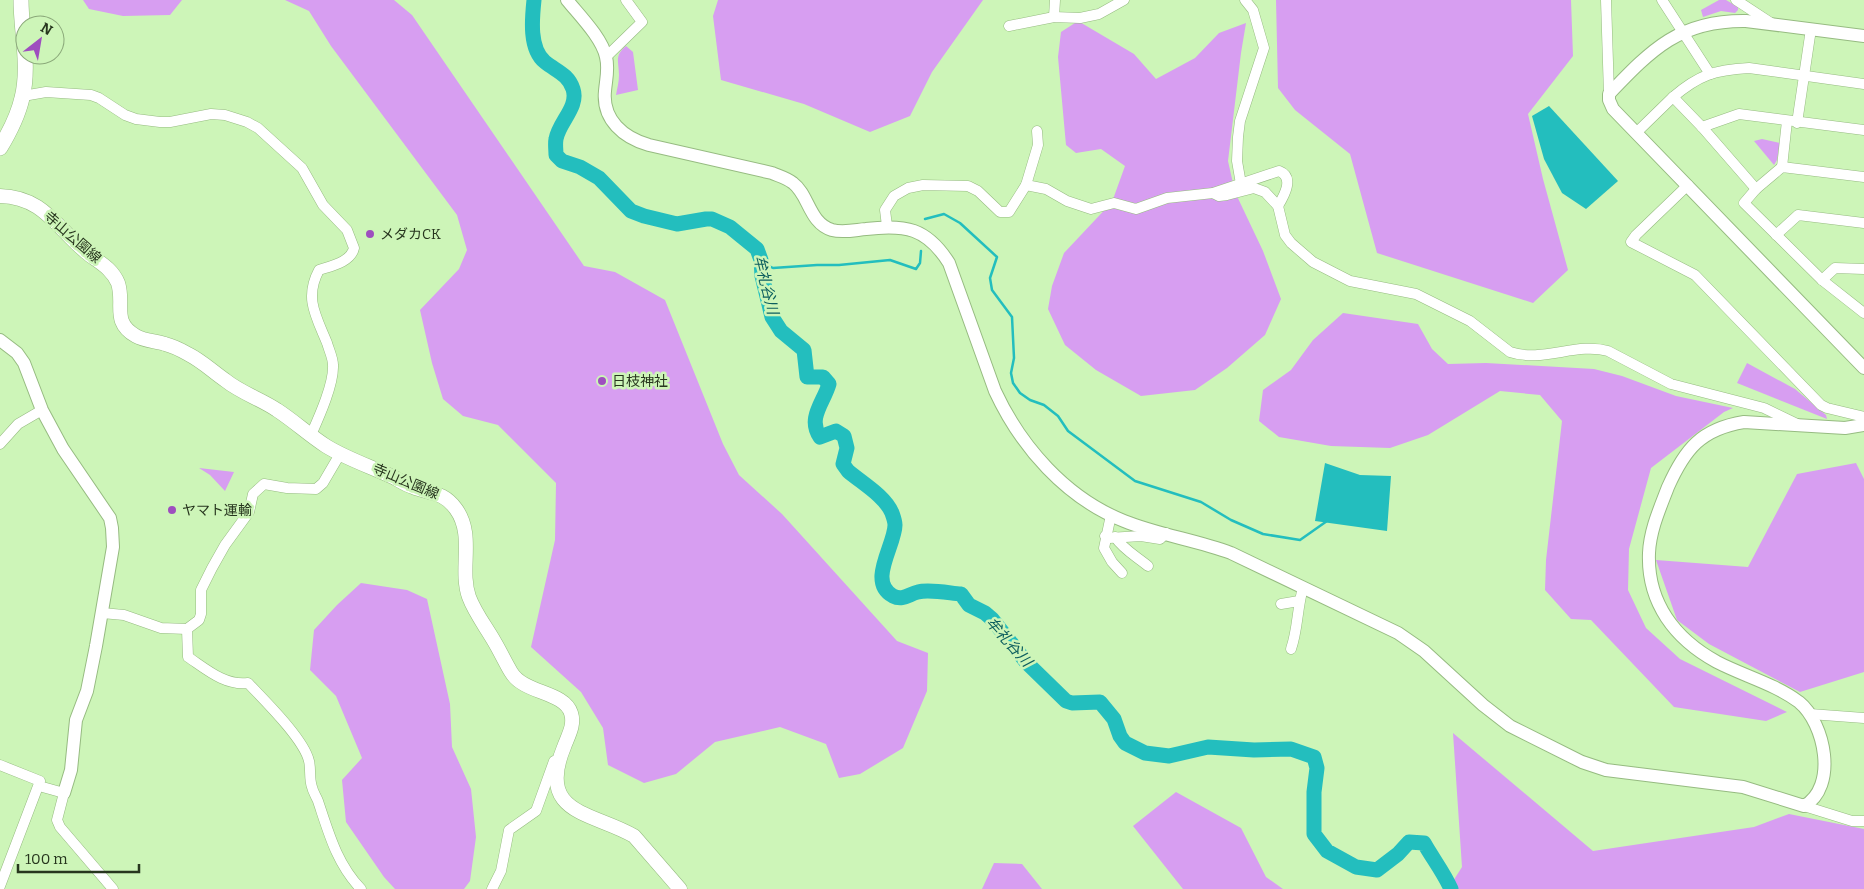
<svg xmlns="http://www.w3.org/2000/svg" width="1864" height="889" font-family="Bitter,'Noto Sans JP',serif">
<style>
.green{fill:#d79ef1}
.water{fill:#23bebe}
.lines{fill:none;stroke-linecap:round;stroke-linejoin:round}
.stream{stroke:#23bebe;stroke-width:2.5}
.river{stroke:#23bebe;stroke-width:15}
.minor-casing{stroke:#96bb81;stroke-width:11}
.tertiary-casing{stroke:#96bb81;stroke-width:14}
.secondary-casing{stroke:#96bb81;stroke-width:15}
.primary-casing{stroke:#96bb81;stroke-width:16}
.minor{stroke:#fff;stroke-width:10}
.tertiary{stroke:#fff;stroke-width:12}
.secondary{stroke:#fff;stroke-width:14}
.primary{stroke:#fff;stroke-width:15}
.poi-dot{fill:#9e4ebf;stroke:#cdf5b8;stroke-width:2}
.labels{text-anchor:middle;stroke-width:5;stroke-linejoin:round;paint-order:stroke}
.poi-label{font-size:14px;fill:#27361e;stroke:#cdf5b8;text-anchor:start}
.street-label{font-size:14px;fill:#27361e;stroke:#cdf5b8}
.water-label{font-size:15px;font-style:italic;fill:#0c5e5e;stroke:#cdf5b8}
</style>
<rect width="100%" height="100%" fill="#cdf5b8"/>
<g class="green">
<polygon points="83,0 182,0 170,15 123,16 89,9"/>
<polygon points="285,0 394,0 412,15 584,266 615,272 665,300 723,444 739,475 782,514 897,641 928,653 927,691 903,748 860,774 839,778 826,744 780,727 715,742 676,774 644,783 608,765 603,728 581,692 531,647 555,540 556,483 498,425 463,416 443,399 432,363 420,310 459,269 467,250 457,215 331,46 309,11"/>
<polygon points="718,0 983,0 932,72 910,116 870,132 804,104 721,80 713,16"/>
<polygon points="1276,0 1571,0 1573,56 1528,114 1543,179 1568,270 1533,303 1377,253 1350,154 1295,110 1278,88"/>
<polygon points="1719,0 1726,0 1738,7 1738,10 1735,13 1721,11 1703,17 1701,10"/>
<polygon points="1078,21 1134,54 1156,79 1195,58 1219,33 1246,23 1241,53 1228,161 1235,192 1263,251 1281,299 1265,335 1227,368 1195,390 1141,396 1096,370 1065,345 1048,309 1052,286 1064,253 1112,202 1125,166 1101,149 1076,153 1066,145 1058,57 1061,32"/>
<path d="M626 46 633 52 638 90 616 95C617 89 619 82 619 75 619 61 614 56 626 46Z"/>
<polygon points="1762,139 1780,143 1777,160 1774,165 1754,141"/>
<polygon points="1343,313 1418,324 1432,349 1448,364 1486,363 1594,369 1622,376 1676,396 1733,408 1724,412 1651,468 1629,549 1628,590 1646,628 1680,659 1787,712 1766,721 1674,707 1591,620 1571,619 1545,590 1546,560 1562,421 1540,395 1500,391 1428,435 1390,448 1331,446 1279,437 1259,421 1263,390 1291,370 1313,340"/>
<polygon points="1747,363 1795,389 1826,415 1827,419 1737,383"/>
<polygon points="1856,463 1864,479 1864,672 1800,692 1709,644 1677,620 1656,560 1748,567 1797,474"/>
<polygon points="199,468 234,472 225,491 210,475"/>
<polygon points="361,583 407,590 427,599 450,704 452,747 471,789 476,837 470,881 464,889 395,889 384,877 346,822 342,780 362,758 336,696 310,670 314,630 337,605"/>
<polygon points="1453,733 1593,851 1754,827 1789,814 1864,829 1864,889 1448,889 1462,867"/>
<polygon points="1176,792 1241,828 1266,877 1283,889 1183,889 1133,826"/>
<polygon points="994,863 1022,864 1042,889 982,889"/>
</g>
<g class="water">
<polygon points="1549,106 1618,181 1586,209 1562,193 1544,159 1532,116"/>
<polygon points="1325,463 1360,475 1391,476 1387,531 1315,521"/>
</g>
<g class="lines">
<g class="stream">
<polyline points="925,219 944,214 960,223 997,257 990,278 992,290 1012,317 1014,358 1011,373 1013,383 1020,393 1030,400 1044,405 1058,416 1068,431 1135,481 1201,502 1231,520 1263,534 1300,540 1327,521"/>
<polyline points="761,262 773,268 817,265 839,265 890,260 916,269 920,263 921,251"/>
</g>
<path class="river" d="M534 0C532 19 529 49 545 62 556 71 568 74 573 89 579 107 559 122 556 139 555 144 556 150 556 155L562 161 580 167 599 178 631 211 644 216 677 224 706 219H712L730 227 741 236 757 249 761 260 762 276 772 317 781 331 804 350 807 377H823L829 384C824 402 807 418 820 437L836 431 844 436 847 448 843 464 848 471C862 483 885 496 892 513 893 516 895 521 895 525 895 545 867 582 893 596 903 601 909 594 918 592 929 589 949 593 961 594L969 605 985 613 992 619 1027 663 1066 701 1072 703 1100 702 1114 719 1120 736 1125 743 1145 753 1169 756 1208 747 1254 750 1291 749 1314 757 1317 768 1314 792V834L1327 851 1356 867 1377 870 1398 854 1409 842 1424 843C1433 859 1444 873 1451 889"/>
<g class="minor-casing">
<g id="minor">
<polyline points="1606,0 1609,94"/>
<polyline points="1662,0 1710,74"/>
<polyline points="1736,0 1771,23"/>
<polyline points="1054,17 1055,0"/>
<polyline points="1009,26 1054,17 1080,18 1099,14 1124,0"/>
<polyline points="606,57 642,22 626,0"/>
<path d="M23 96 46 92 91 95 99 98 125 115 136 119 160 122H170L211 114 225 115 247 122 258 128 302 168 323 205 347 230 354 248C351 262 331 266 319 270 304 298 316 316 327 343 329 350 333 358 333 365 334 384 319 417 311 435"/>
<polyline points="1797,123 1811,29"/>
<polyline points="1702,127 1739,114 1864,130"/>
<polyline points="1636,133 1673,97"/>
<polyline points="1782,167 1787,121"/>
<polyline points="1864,177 1782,167 1756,189 1744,203 1822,280 1864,313"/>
<polyline points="1241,184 1237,161 1238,137 1240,121 1264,48 1253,10 1245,0"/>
<path d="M1026 185 1046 189 1067 201 1091 209 1114 203 1136 209 1167 198 1213 193 1279 171C1295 177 1284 196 1278 206"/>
<polyline points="1688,185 1636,235 1631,242 1695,275 1821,405 1827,408 1864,417"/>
<path d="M1756 189 1702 127 1673 97C1699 75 1714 70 1749 68L1864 84"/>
<path d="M1213 193 1219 196 1227 195 1254 188 1265 192 1278 206 1285 235 1291 243 1313 262 1350 281 1416 294 1470 321 1510 352C1542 363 1577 342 1608 351L1671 384 1764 408 1797 424"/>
<polyline points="887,226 885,210 894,196 908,188 923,185 968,186 978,191 1000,212 1009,212 1026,185 1038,145 1037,131"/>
<polyline points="1776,235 1798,215 1864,223"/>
<polyline points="1822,280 1835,268 1864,269"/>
<polyline points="0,444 18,424 42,410"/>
<path d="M340 454 323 483 316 489 287 488 264 484 253 494 249 512 225 545 212 568 201 590V614L199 620 187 629 188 657C206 669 225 686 248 683 264 700 304 739 309 761 311 769 309 779 312 787 313 792 316 796 318 801 329 834 337 864 361 889"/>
<polyline points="1111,515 1104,548 1112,562 1122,573"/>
<polyline points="1105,536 1109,538 1141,536 1160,539 1166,533"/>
<path d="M1115 537C1124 550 1136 556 1148 566"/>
<polyline points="1281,604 1299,601"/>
<polyline points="102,613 124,615 161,628 187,629"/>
<path d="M1291 649C1298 629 1297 608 1303 588"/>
<polyline points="1810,714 1864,718"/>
<polyline points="0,765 40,781 0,886"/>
<polyline points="39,786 64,793 57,820 60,827 113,889"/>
<polyline points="1804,806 1852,821 1864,821"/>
<polyline points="492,889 501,871 509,830 536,811 554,761 557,760"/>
</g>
</g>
<g class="tertiary-casing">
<g id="tertiary">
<path d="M567 0C580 16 602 38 606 57 609 69 606 79 605 91 602 120 624 138 649 145L772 173C779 176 787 178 793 183 809 195 809 223 832 230 843 233 855 230 866 229 905 224 927 228 949 263L995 391C1021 447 1066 498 1124 521 1159 535 1196 540 1231 553L1398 633 1424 651 1483 705 1510 726 1582 762 1606 770 1743 787 1804 806C1838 787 1825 723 1799 702 1775 684 1744 676 1717 662 1675 639 1647 603 1649 553 1650 530 1660 508 1668 487 1685 449 1701 429 1744 422L1845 428 1864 425"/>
<path d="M1864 36 1746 21C1680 20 1652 49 1609 94V100L1613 109 1864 368"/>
<polyline points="0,340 17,353 24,363 42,410 63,449 110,518 112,528 113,547 96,646 87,691 76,720 71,770 64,793"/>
</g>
</g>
<g class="secondary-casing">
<path id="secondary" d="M0 196C43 197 56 227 86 252 98 262 111 267 118 283 125 304 111 322 136 336 145 341 156 341 165 344 173 346 181 350 188 354 202 361 212 371 225 380 241 393 261 399 277 410 294 421 309 435 326 446 347 459 372 467 395 478 400 481 406 485 413 487 430 494 443 491 456 509 475 535 459 569 469 597 475 613 486 627 494 641 500 651 505 662 511 672 524 694 564 691 571 713 575 725 568 736 564 747 536 815 593 812 634 836L680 889"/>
</g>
<g class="primary-casing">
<path id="primary" d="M0 148C9 133 18 116 22 98 30 66 21 32 21 0"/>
</g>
<use href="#minor" class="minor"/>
<use href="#tertiary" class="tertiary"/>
<use href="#secondary" class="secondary"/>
<use href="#primary" class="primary"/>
</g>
<g class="poi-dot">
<circle cx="370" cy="234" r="5"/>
<circle cx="602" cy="381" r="5"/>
<circle cx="172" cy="510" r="5"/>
</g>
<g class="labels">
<g class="poi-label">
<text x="380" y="239">メダカCK</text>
<text x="612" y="386">日枝神社</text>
<text x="182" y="515">ヤマト運輸</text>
</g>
<g class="street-label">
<text transform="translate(73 237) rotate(41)" y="5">寺山公園線</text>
<text transform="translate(406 481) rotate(23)" y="5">寺山公園線</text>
</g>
<g class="water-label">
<text transform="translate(766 285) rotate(76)" y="5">牟礼谷川</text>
<text transform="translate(1009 642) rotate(48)" y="5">牟礼谷川</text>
</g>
</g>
<g transform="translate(40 40) rotate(31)"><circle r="24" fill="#cdf5b8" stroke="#8ba97a"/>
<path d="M0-4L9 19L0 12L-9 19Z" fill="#9e4ebf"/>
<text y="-8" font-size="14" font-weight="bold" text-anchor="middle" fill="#27361e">N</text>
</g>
<path d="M18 864v8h121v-8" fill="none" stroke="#27361e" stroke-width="2.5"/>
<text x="25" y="864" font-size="15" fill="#27361e" stroke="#cdf5b8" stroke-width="4" paint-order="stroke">100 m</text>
</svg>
